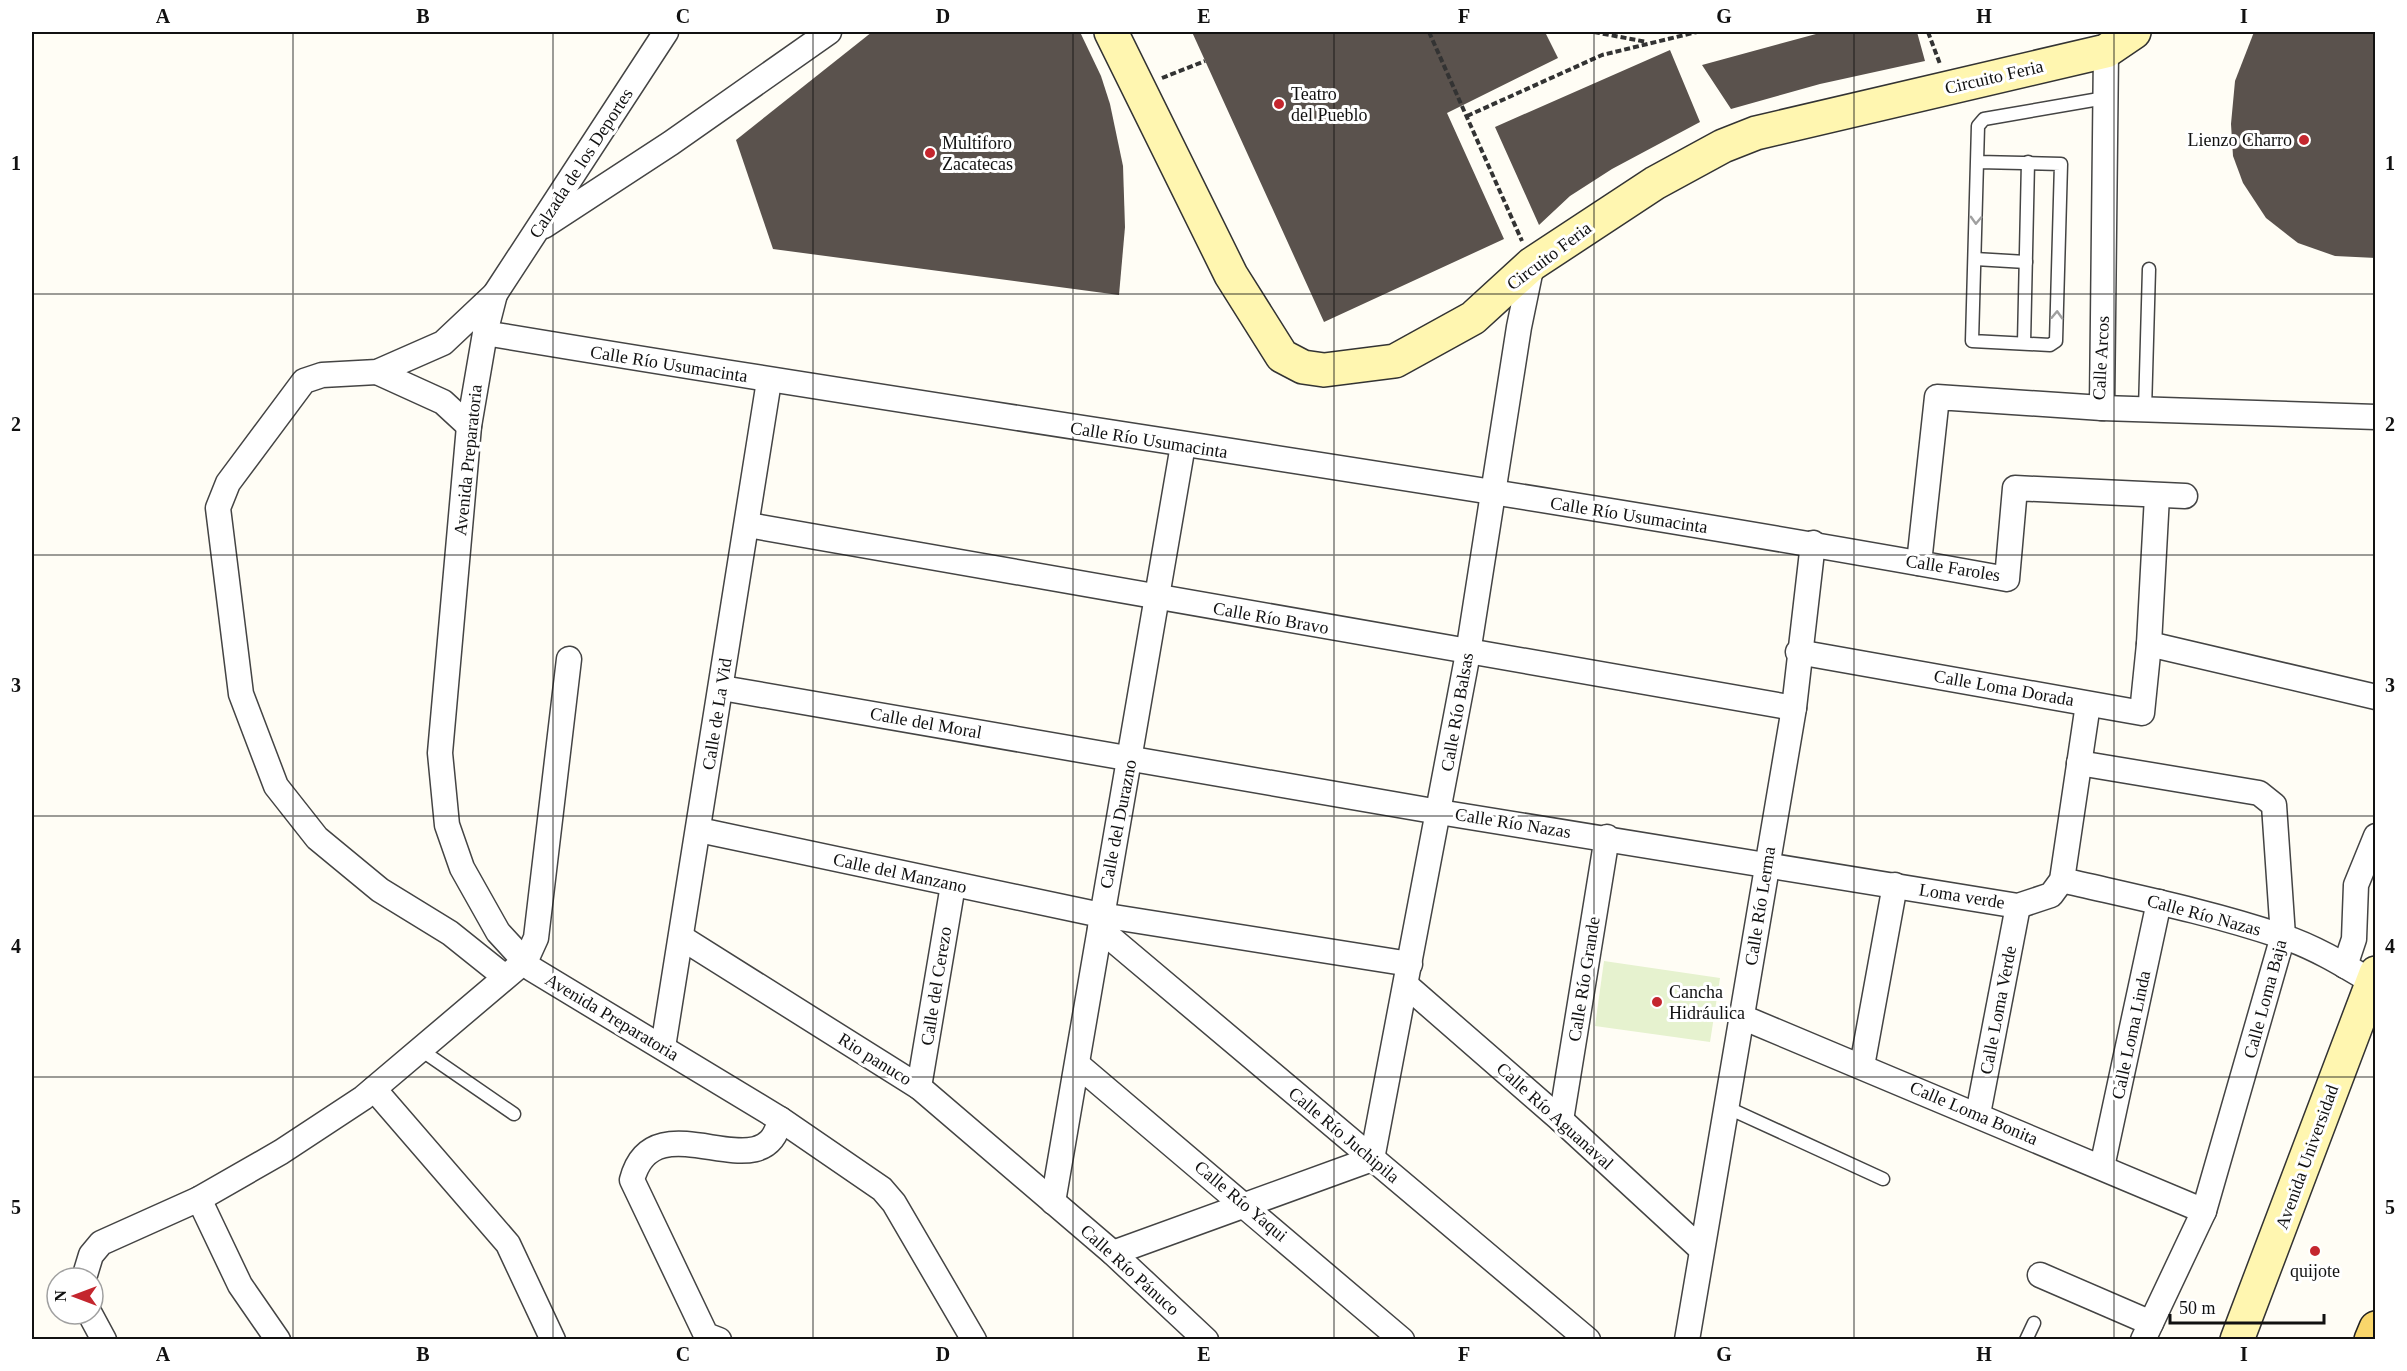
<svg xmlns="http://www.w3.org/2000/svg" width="2407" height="1371" font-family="'Times New Roman',serif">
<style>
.pitch{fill:#e6f2cf}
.building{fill:#5a524d}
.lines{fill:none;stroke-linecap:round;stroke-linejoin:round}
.lane-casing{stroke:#444;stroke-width:15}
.street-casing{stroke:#444;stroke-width:27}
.secondary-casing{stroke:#333;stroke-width:36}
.primary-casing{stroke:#222;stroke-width:36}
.path{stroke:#333;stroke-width:4;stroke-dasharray:6 3;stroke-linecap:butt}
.lane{stroke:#fff;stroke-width:12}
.street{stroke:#fff;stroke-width:24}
.secondary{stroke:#fff6b0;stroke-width:33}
.primary{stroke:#f9d66b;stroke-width:33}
.oneway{stroke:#a0a0a0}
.grid{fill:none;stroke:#111;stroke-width:1.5;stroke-opacity:0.55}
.poi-dot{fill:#c4262e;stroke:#fff;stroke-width:2}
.labels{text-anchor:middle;stroke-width:6;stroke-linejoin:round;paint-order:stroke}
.street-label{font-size:18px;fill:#111;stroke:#fff}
.poi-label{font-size:18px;fill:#111;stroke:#fff;text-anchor:start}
.neatline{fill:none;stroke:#111;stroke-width:2}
.grid-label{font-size:20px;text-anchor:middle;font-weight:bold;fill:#111}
</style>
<rect width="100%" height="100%" fill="#fffdf5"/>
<polygon class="pitch" points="1604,961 1720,978 1710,1042 1595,1026"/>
<g class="building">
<polygon points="872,32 1080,32 1101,76 1110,104 1123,166 1125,227 1119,295 773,249 736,140"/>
<polygon points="1192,32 1545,32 1558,58 1447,113 1504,239 1324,322"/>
<polygon points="1817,32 1917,32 1925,61 1820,84 1731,109 1702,65 1816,34"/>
<polygon points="2254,32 2376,32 2376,258 2335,256 2298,243 2266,218 2243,183 2233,156 2231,124 2235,81"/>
<polygon points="1670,50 1700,122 1612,169 1570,196 1539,225 1495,127"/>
</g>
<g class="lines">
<g class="lane-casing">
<g id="lane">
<polyline points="1978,162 2061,164 2056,341 2050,345 1972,341 1978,126 1984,119 2105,98"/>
<polyline points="1975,259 2026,262"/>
<polyline points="2024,343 2028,162"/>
<polyline points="2145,410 2149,269"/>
<polyline points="421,1050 514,1114"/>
<polyline points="1726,1107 1883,1179"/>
<polyline points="2026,1340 2034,1323"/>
</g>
</g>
<g class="street-casing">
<g id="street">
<polyline points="544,226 671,143 829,32"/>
<polyline points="495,294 485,333 469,426 440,753 447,825 462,868 498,932 532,969 780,1119 882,1189 894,1203 974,1340"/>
<path d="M485 333C992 418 1501 487 2007 579L2015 488 2185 496"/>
<polyline points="377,372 443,402 469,426"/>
<polyline points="2102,408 2376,417"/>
<polyline points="748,525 1794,708"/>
<polyline points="1919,563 1937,397 2102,408 2106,51"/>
<polyline points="2149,644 2376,697"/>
<polyline points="1798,652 2142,713 2149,644 2157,496"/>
<polyline points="722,688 1439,812 2018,906 2051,895 2062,880 2088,704"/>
<polyline points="2079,763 2259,793 2274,805 2283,936 2204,1211 2143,1340"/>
<polyline points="699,830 1101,915 1410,964"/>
<path d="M2062 880C2135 897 2210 912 2281 936 2313 946 2344 965 2372 982"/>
<polyline points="1100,929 1588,1340"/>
<polyline points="682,938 919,1087 1113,1253 1206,1340"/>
<polyline points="2345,966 2354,939 2356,885 2376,836"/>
<polyline points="505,977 450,933 380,890 317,838 276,786 241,694 218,508 228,483 304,381 322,375 377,372 443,343 495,294 666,32"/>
<polyline points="1406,985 1561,1120 1701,1249"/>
<polyline points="1742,1017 2204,1211"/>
<polyline points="663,1047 769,381"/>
<polyline points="1078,1065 1402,1340"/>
<polyline points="1862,1066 1895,885"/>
<polyline points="919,1087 953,885"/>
<polyline points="374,1089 508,1244 553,1340"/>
<polyline points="1978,1114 2018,906"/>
<polyline points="1561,1120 1607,837"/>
<polyline points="2102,1167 2159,902"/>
<polyline points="199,1199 240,1285 278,1340"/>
<polyline points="1053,1202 1183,445"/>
<polyline points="1113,1253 1372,1159 1468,653 1519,327 1532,264"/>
<polyline points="2040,1275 2151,1323"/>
<polyline points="84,1278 91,1255 101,1243 199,1199 281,1152 363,1098 526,960 536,938 569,659"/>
<polyline points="90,1314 104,1340"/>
<path d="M719 1340 706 1335 632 1180C654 1095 765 1197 780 1119"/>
<polyline points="1687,1340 1794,708 1813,543"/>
</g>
</g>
<g class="secondary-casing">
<g id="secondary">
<polyline points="1111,32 1231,275 1282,356 1303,367 1324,370 1395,361 1473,318 1532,264 1655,183 1723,146 1756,133 2106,51 2134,32"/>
<polyline points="2237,1340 2376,973"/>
</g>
</g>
<g class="primary-casing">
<polyline id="primary" points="2371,1340 2376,1328"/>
</g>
<g class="path">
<polyline points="1429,32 1522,241"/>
<polyline points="1594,32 1647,42"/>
<polyline points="1928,32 1940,64"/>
<polyline points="1162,78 1205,61"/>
<polyline points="1467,116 1602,55 1697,32"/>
</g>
<use href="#lane" class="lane"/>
<use href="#street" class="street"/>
<use href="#secondary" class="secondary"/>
<use href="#primary" class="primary"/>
</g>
<defs><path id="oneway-chevron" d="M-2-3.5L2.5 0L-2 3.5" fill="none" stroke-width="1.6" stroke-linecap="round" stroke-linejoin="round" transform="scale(1.5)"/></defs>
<g class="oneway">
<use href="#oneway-chevron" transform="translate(1976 220) rotate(92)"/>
<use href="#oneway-chevron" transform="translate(2057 315) rotate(-88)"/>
</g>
<path class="grid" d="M293 32V1340M553 32V1340M813 32V1340M1073 32V1340M1334 32V1340M1594 32V1340M1854 32V1340M2114 32V1340M32 294H2376M32 555H2376M32 816H2376M32 1077H2376"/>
<g class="poi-dot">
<circle cx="1279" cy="104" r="6"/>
<circle cx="2304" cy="140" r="6"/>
<circle cx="930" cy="153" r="6"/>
<circle cx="1657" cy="1002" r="6"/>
<circle cx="2315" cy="1251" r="6"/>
</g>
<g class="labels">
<g class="street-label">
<text transform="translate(1994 77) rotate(-13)" y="6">Circuito Feria</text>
<text transform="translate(581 163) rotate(-57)" y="6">Calzada de los Deportes</text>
<text transform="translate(1549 256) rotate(-37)" y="6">Circuito Feria</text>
<text transform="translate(2101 358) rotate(-87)" y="6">Calle Arcos</text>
<text transform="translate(669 364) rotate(9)" y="6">Calle Río Usumacinta</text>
<text transform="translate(1149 440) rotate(9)" y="6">Calle Río Usumacinta</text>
<text transform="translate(468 460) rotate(-84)" y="6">Avenida Preparatoria</text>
<text transform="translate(1629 515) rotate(9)" y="6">Calle Río Usumacinta</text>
<text transform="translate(1953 568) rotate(9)" y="6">Calle Faroles</text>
<text transform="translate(1271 618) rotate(10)" y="6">Calle Río Bravo</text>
<text transform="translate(2004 688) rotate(10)" y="6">Calle Loma Dorada</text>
<text transform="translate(1457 712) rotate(-80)" y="6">Calle Río Balsas</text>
<text transform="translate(717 714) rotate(-81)" y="6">Calle de La Vid</text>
<text transform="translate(926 723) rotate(10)" y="6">Calle del Moral</text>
<text transform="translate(1513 823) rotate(9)" y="6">Calle Río Nazas</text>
<text transform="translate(1118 824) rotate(-79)" y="6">Calle del Durazno</text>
<text transform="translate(900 873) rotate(12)" y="6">Calle del Manzano</text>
<text transform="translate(1962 896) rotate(9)" y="6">Loma verde</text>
<text transform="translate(1760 906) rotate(-81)" y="6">Calle Río Lerma</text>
<text transform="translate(2204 915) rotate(15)" y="6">Calle Río Nazas</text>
<text transform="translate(1584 979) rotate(-81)" y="6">Calle Río Grande</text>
<text transform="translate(936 986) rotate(-81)" y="6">Calle del Cerezo</text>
<text transform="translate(2265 999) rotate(-75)" y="6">Calle Loma Baja</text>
<text transform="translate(1998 1010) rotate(-79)" y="6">Calle Loma Verde</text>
<text transform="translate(612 1017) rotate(31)" y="6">Avenida Preparatoria</text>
<text transform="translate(2131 1035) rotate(-78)" y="6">Calle Loma Linda</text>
<text transform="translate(875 1059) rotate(32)" y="6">Rio panuco</text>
<text transform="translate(1974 1113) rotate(23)" y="6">Calle Loma Bonita</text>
<text transform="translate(1555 1116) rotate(42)" y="6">Calle Río Aguanaval</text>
<text transform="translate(1344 1135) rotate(40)" y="6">Calle Río Juchipila</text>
<text transform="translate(2307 1157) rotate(-70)" y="6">Avenida Universidad</text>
<text transform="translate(1241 1201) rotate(40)" y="6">Calle Río Yaqui</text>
<text transform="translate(1130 1270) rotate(42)" y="6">Calle Río Pánuco</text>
</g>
<g class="poi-label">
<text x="1291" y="100">Teatro<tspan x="1291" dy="21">del Pueblo</tspan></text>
<text x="2292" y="146" text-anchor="end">Lienzo Charro</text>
<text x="942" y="149">Multiforo<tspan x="942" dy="21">Zacatecas</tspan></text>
<text x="1669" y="998">Cancha<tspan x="1669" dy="21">Hidráulica</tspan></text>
<text x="2315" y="1277" text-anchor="middle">quijote</text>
</g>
</g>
<rect width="2407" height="1371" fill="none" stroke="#ffffff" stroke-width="66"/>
<g transform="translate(75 1296) rotate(270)"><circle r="28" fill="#ffffff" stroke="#a0a0a0" stroke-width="1.5"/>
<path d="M0-4.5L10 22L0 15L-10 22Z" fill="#c4262e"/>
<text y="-9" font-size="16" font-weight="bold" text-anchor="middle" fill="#111111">N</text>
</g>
<path d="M2170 1314v9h154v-9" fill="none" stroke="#111111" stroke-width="3"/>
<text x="2179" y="1314" font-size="18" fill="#111111" stroke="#ffffff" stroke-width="4.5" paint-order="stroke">50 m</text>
<rect x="33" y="33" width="2341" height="1305" class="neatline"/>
<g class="grid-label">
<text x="163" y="23">A</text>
<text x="423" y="23">B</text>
<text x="683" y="23">C</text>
<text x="943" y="23">D</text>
<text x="1204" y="23">E</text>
<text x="1464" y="23">F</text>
<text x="1724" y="23">G</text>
<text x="1984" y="23">H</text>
<text x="2244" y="23">I</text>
<text x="16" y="170">1</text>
<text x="2390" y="170">1</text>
<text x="16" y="431">2</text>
<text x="2390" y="431">2</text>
<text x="16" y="692">3</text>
<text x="2390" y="692">3</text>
<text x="16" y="953">4</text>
<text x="2390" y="953">4</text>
<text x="16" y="1214">5</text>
<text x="2390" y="1214">5</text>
<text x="163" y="1361">A</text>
<text x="423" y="1361">B</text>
<text x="683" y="1361">C</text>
<text x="943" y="1361">D</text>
<text x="1204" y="1361">E</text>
<text x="1464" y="1361">F</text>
<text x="1724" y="1361">G</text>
<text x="1984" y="1361">H</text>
<text x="2244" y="1361">I</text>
</g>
</svg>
